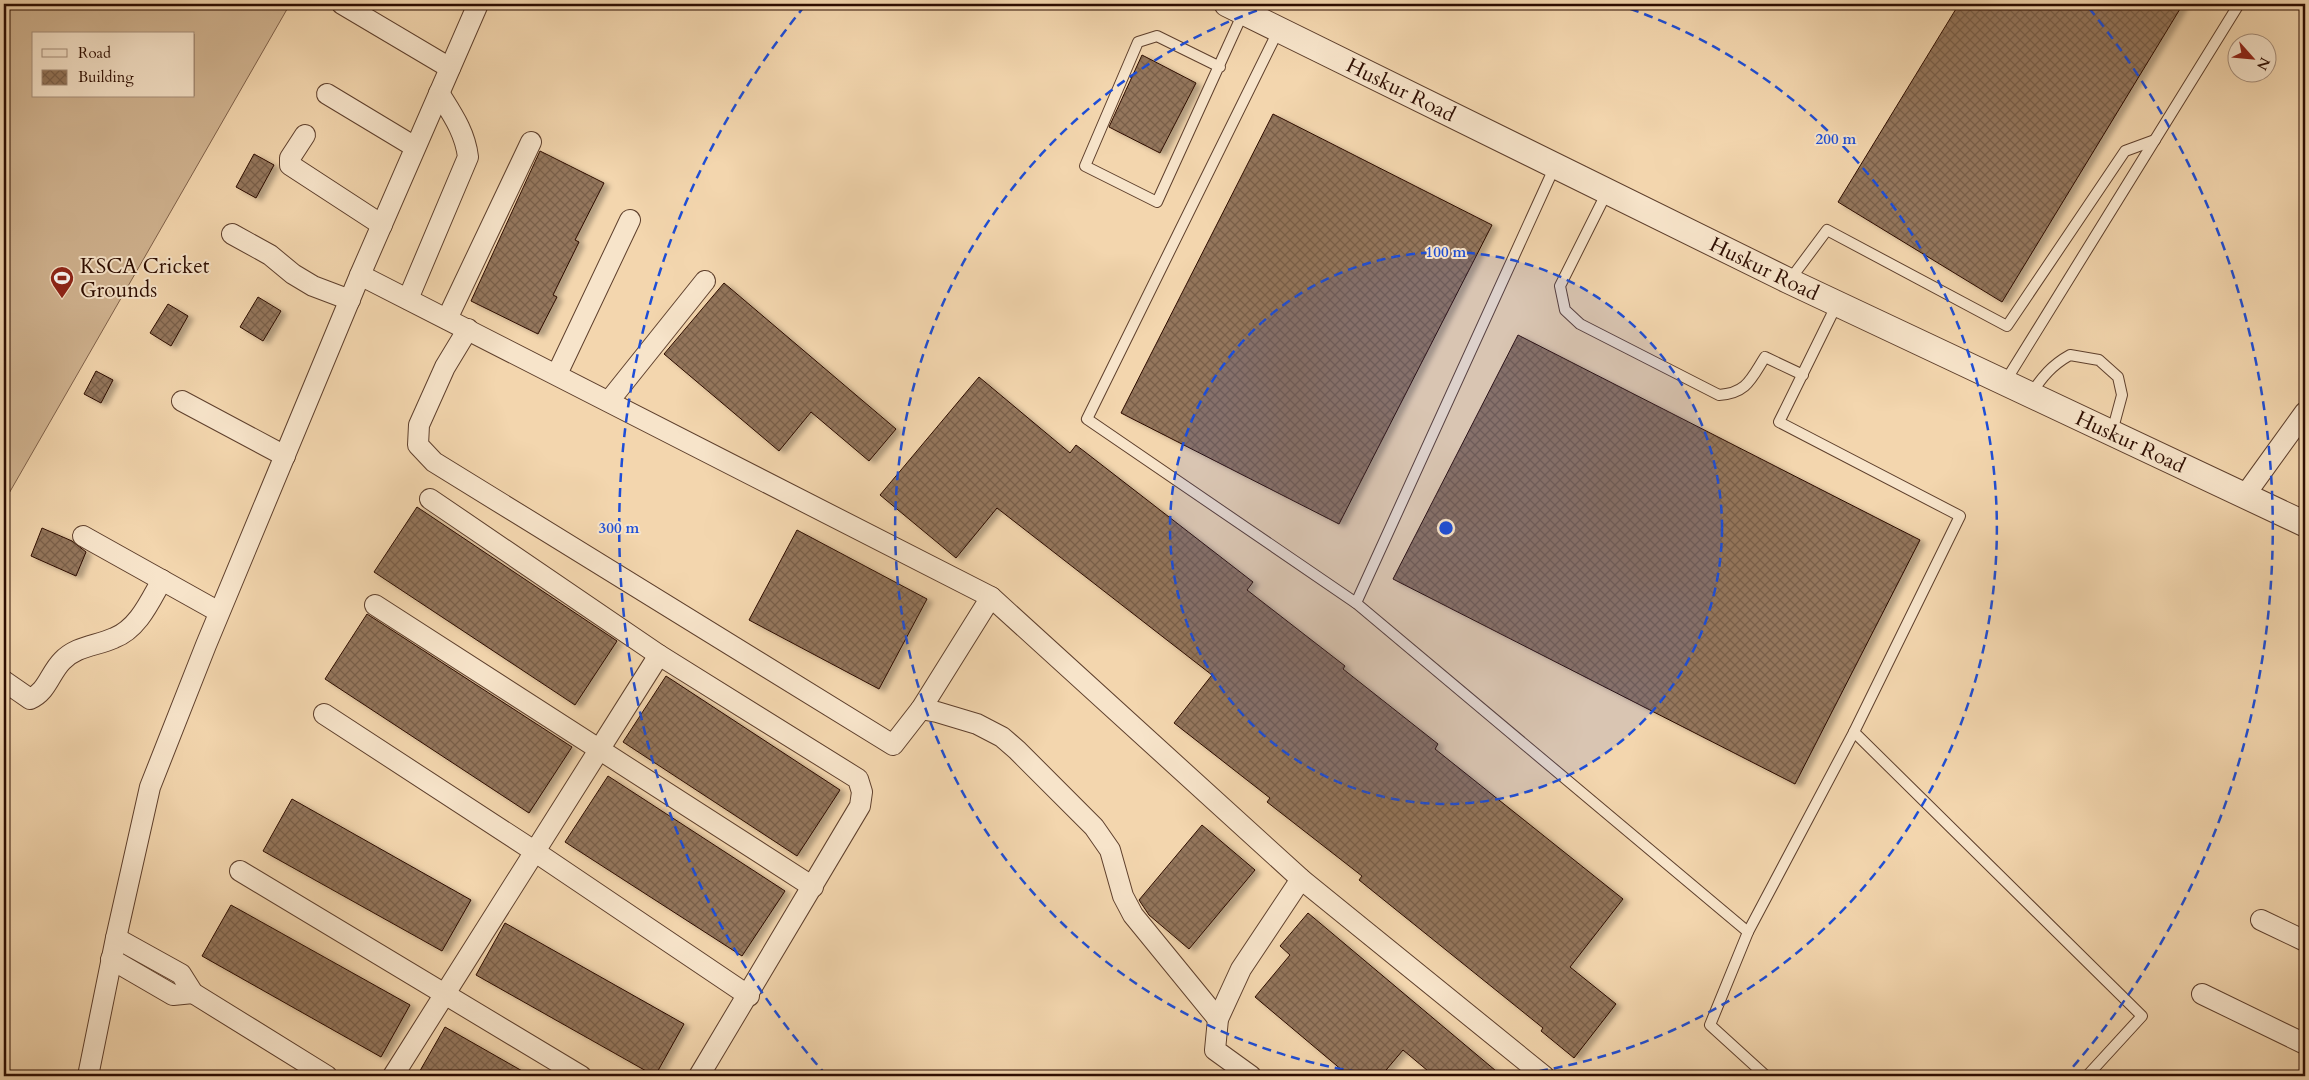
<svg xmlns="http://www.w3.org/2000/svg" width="2309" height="1080" font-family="Cardo,serif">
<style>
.grass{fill:#d1b491;stroke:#7f6049;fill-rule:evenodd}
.building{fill:url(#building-cross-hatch);stroke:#2d0d01;filter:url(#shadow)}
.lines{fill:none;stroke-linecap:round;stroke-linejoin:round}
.service-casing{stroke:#5e3f2c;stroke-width:12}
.minor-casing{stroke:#5e3f2c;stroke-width:22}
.tertiary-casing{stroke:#5e3f2c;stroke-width:27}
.service{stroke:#f7e4ca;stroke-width:10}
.minor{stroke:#f7e4ca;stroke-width:20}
.tertiary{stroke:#f7e4ca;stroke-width:25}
.ring{fill:none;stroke:#1d4ed8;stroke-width:2.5;stroke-dasharray:9 6}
.labels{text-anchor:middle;stroke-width:4;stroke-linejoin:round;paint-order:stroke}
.street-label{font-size:21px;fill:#2d0d01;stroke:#f7e4ca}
.poi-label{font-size:21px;fill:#2d0d01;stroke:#f7e4ca;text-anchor:start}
.centre{fill:#1d4ed8;stroke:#f7e4ca;stroke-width:2.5}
.ring-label{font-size:15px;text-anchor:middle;font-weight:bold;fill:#1d4ed8;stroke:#f7e4ca;stroke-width:4;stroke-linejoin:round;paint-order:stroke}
</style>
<defs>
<pattern id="building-cross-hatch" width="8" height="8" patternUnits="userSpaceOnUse" patternTransform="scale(1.25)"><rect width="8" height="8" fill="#94765b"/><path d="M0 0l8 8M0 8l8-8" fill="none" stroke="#795f49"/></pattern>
<filter id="shadow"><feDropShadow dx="5.5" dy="3" stdDeviation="2.5" flood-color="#0004"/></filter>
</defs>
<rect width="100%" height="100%" fill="#f3d6ae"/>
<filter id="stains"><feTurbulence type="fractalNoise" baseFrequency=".004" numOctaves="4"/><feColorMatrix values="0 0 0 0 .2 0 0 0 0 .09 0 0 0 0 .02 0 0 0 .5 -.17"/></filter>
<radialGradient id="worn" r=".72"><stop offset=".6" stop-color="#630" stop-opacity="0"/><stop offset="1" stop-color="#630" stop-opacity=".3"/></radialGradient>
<path class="grass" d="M4 4H290L4 502ZM34 34H194V96H34Z"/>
<g class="building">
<polygon points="1959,4 2183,4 2002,302 1838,202"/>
<polygon points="1142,55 1196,83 1160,153 1109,127"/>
<polygon points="1273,114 1492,225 1339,524 1121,413"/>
<polygon points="540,151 604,183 575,240 579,242 553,295 557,297 538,334 471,301"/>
<polygon points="254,154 274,165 256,198 236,187"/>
<polygon points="724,283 896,429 869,461 811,412 779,451 664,354"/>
<polygon points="258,297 281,311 263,341 240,327"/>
<polygon points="168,304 188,316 171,346 150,333"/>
<polygon points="1518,335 1920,540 1795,784 1393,579"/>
<polygon points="96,371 113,380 101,403 84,394"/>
<polygon points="979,377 1070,453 1076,445 1253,582 1247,590 1345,666 1343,669 1438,744 1435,749 1623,899 1570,967 1616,1004 1574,1058 1541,1031 1543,1028 1359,880 1362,876 1267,802 1270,798 1174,723 1212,675 997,508 956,558 880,495"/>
<polygon points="417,507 617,641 575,705 374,572"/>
<polygon points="42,528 72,541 86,552 76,576 31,556"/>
<polygon points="797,530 927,599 879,689 749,620"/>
<polygon points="367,614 572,747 529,813 325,679"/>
<polygon points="666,676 840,790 797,856 623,742"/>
<polygon points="608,776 785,891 742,956 565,842"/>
<polygon points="292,799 471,900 442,951 263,851"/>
<polygon points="1202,825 1255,870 1189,949 1149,915 1139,900"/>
<polygon points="231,905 410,1005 381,1057 202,956"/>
<polygon points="1308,913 1502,1076 1434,1076 1403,1050 1381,1076 1349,1076 1255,997 1290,955 1280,946"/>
<polygon points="505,923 684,1024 655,1076 476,975"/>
<polygon points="445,1027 531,1076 417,1076"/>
</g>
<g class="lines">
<g class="service-casing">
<g id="service">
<polyline points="1279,29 1087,419 1356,603"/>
<polyline points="1220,67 1157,36 1138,42 1085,166 1157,202 1243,13"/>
<polyline points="1555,166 1356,603 1748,932"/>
<path d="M1607 192 1560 286 1565 310 1580 324 1719 395C1747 393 1751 379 1765 357L1803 375"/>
<polyline points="1789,281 1827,230 2007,326 2125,151 2155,140"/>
<polyline points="1837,304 1779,422 1960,516 1854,732 2142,1016 2087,1076"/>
<polyline points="2005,382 2239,4"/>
<path d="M2031 394C2042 377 2052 365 2070 355L2099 360 2118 377 2122 395 2112 432"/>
<polyline points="1766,1076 1710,1025 1748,932 1854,732"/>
</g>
</g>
<g class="minor-casing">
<g id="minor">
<polyline points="342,4 450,68"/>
<polyline points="478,4 360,275 991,597"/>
<polyline points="327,94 415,147"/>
<polyline points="305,135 290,158 290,165 382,225"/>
<polyline points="232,234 270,255 293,274 313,286 350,300"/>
<path d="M408 299 468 157C465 132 452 114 439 93"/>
<polyline points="447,319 531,142"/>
<polyline points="468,329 445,367 419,425 418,445 434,462 893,745 921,709 991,597 1301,879 1544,1076"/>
<polyline points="557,374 630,220"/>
<polyline points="182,401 285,456"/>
<polyline points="609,401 705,281"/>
<polyline points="2245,495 2305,412"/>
<polyline points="430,499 659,655"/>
<polyline points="83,536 219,612"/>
<polyline points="375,605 813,887"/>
<path d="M4 681 30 699C47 692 50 673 62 661 76 646 96 646 114 638 138 629 150 601 162 580"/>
<polyline points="921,709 937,712 977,724 1002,737 1017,750 1094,827 1110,850 1123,896 1133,915 1218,1019"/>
<polyline points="324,714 534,851 749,996"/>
<polyline points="240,871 581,1076"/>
<polyline points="2261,920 2305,941"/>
<polyline points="116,938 181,974 193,993 327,1076"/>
<polyline points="111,959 173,995 193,993"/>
<polyline points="2202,994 2305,1044"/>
<polyline points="88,1076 116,938 150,787 206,645 360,275"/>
<polyline points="393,1076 659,655 858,779 862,792 860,806 699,1076"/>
<polyline points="1251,1076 1215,1050 1218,1019 1241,969 1301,879"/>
</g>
</g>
<g class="tertiary-casing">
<g id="tertiary">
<path id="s1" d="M1227 4 1789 281 2305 524"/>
</g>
</g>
<use href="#service" class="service"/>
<use href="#minor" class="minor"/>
<use href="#tertiary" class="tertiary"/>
</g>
<circle cx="1446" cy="528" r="276" fill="#1d4ed8" fill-opacity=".12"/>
<g class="ring">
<circle cx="1446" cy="528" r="276"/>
<path d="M1388 1076A551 551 0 0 1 1276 4M1616 4A551 551 0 0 1 1504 1076"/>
<path d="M827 1076A827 827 0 0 1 803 8M2089 8A827 827 0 0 1 2065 1076"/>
</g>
<defs>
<g id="stadium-pin" transform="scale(1.25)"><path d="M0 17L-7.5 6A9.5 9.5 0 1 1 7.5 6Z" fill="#8f2418" stroke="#f7e4ca"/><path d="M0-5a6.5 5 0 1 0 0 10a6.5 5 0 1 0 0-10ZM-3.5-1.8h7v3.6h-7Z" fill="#fff"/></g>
</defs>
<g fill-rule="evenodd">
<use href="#stadium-pin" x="62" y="278"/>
</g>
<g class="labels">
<g class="street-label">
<text dy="7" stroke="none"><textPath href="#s1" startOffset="194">Huskur Road</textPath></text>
<text dy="7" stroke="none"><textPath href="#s1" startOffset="599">Huskur Road</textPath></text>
<text dy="7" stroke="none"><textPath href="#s1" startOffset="1004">Huskur Road</textPath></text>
</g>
<g class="poi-label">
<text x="80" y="273">KSCA Cricket<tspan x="80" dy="24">Grounds</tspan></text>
</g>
</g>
<circle cx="1446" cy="528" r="8" class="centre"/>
<g class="ring-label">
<text x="1836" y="144">200 m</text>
<text x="1446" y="257">100 m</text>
<text x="619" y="533">300 m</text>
</g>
<rect width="2309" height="1080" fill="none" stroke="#f3d6ae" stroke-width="20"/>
<rect x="5" y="5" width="2299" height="1070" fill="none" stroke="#2d0d01" stroke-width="2.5"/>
<rect x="10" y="10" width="2289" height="1060" fill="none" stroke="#2d0d01"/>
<rect x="32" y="32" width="162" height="65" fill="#f7e4ca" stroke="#a68e7a"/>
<rect x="42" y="49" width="25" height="8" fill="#f7e4ca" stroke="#a68e7a"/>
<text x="78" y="58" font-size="15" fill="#2d0d01">Road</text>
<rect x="42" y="70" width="25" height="15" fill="url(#building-cross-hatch)" stroke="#a68e7a"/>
<text x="78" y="82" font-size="15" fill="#2d0d01">Building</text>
<g transform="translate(2252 58) rotate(117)"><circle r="24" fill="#f7e4ca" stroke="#a68e7a"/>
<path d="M0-4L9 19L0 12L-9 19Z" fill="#8f2418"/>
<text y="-8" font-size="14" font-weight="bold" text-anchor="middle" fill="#2d0d01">N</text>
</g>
<rect width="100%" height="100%" filter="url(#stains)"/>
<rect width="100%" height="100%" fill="url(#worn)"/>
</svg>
